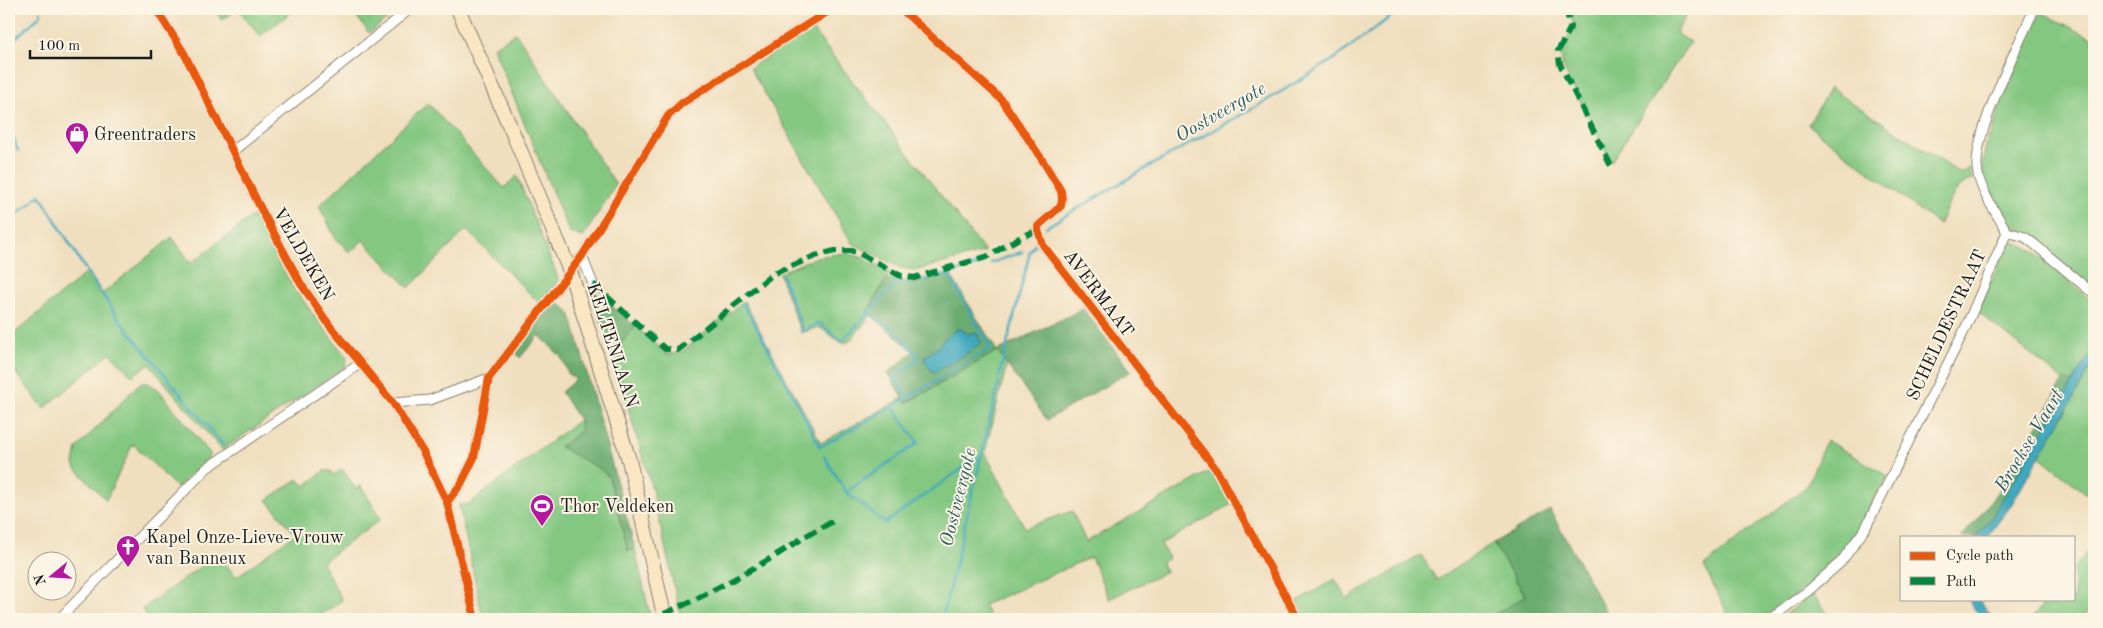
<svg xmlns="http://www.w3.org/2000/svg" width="2103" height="628" font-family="'Old Standard TT',serif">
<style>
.green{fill:#83c781;stroke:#50724e}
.forest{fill:#6aac6f;stroke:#436446}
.water{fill:#3ea8be;stroke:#2d626d}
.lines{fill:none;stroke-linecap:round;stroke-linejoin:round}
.stream{stroke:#3ea8be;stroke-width:2.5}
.street-casing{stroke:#867e6e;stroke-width:11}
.secondary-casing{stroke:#867e6e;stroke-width:16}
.street{stroke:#fff;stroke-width:9}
.secondary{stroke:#fbe6c4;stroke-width:14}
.quiet{stroke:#00873e;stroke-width:6;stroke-dasharray:12 6;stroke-linecap:butt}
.cycleway-casing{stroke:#fcf5e5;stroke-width:11}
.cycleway{stroke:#e8590c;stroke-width:8}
.labels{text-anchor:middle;stroke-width:4;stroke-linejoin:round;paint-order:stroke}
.poi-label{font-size:18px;fill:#1c1c1c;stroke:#fcf5e5;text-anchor:start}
.street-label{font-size:18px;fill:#1c1c1c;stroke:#fcf5e5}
.water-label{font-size:19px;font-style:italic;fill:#2b5b65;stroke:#fcf5e5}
</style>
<rect width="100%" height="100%" fill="#fcf5e5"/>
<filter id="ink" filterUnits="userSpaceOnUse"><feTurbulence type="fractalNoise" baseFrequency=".02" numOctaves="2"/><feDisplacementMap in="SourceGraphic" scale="10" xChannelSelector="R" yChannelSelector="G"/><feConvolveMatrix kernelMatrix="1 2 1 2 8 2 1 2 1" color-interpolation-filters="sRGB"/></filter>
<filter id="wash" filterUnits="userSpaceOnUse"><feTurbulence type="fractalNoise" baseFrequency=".0096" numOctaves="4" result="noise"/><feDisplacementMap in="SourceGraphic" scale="20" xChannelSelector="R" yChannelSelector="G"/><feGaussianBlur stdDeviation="1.12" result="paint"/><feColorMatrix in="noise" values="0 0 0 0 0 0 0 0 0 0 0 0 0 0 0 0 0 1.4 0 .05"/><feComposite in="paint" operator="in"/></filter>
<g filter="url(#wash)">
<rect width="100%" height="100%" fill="#f0dfbf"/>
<g class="green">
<polygon points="214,9 296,9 260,36 238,9 222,20"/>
<polygon points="351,9 400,9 369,33"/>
<polygon points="1566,9 1690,9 1676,33 1690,42 1611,162 1563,67 1561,52 1574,26 1569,12"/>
<polygon points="2041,12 2094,39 2094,289 2036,242 2007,222 1985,179 1982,164 1986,146 2003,98"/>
<polygon points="812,29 985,252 917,270 901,268 852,243 750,68"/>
<polygon points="516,33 616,185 583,237 569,232 493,47"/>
<path d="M1830 88 1961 174 1969 167 1972 180C1954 184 1947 209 1939 225L1808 125Z"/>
<polygon points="428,103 504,188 517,176 557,275 558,281 540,304 466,230 409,288 363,240 350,253 335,237 319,206"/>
<polygon points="255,214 278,262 293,286 312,313 347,358 346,366 222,450 149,364 132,376 110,353 44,409 9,364 9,338 87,272 102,294 172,237 191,263"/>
<path d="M2011 242C2035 244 2075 287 2094 304V347L2073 383 2063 380 1978 312 2007 244Z"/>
<polygon points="847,253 863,258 890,273 867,312 871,315 849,342 842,343 819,327 801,333 779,273 817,257"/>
<polygon points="744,301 821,443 903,398 907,403 997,351 1007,364 985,453 1025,528 1072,511 1086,542 1212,470 1232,504 1161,544 1169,558 1161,562 1166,572 1109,599 1091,557 984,605 991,619 681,619 653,492 612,354 635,326 667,354 674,354 683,351"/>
<polygon points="2094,363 2094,486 2088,495 2039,456"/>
<polygon points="140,383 148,383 158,389 211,455 177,488 133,444 106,500 76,469 74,464 77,448"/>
<polygon points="579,420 581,431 560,447 600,469 609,477 628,551 635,549 651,619 483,619 459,505 469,504"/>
<polygon points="1826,440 1888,476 1858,533 1847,547 1805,589 1760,619 1730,619 1704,566 1807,486"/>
<polygon points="342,469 356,489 361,486 381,519 322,562 342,600 316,619 149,619 142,609 218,554 236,577 295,534 267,500 298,479 305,486 324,471 331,471 334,475"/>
<polygon points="1493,543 1526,597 1486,619 1399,619 1397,615 1389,619 1306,619 1296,602 1335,579 1347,599 1421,555 1437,580"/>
<polygon points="2094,544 2094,606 2080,619 2031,619 2048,599 2074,599 2074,568"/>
<polygon points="1813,594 1832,619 1778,619 1781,617"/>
</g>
<g class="forest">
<path d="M950 274 997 351 1083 309 1131 371 1047 420 997 351 906 403 888 373 914 351 867 312 887 279C915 284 923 283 950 274Z"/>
<polygon points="592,293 596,293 635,326 612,354"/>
<polygon points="554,301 562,305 571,315 635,549 628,551 609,477 600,469 560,447 581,431 579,420 561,392 576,379 569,375 561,357 539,335 520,358 515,353"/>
<path d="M2063 380 2073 383 1992 517 1976 537H1961C2004 492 2033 434 2063 380Z"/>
<polygon points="1550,510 1610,619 1486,619 1526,596 1493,543"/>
</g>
<g class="water">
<path d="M957 329H961L969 335 971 332 978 334 979 340 982 342C968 354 952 363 935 372L932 371 924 360 925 356 940 346 942 341Z"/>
<polygon points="2094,347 2094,363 2010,507 1987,537 1976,537 1992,517"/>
<polygon points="1969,599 1978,599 1994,619 1985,619 1973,608"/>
</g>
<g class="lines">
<g class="stream">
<polyline points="9,44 40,16 41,11"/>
<polyline points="9,124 18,151"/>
<polyline points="35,199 40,195 84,267 121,322 223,445"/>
<polyline points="9,220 33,202"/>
<polyline points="1046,227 1148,167 1264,102 1333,60 1401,9"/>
<polyline points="991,263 1022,252"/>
<polyline points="782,275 803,331 819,323 842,341 896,284 931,278"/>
<polyline points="938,277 982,264"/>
<polyline points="742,303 757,327 820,447 907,398"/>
<polyline points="869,313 902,337 918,357 918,360 897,376 897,381 907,398 991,348 948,274"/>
<polyline points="999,377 1030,252 1035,244"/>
<polyline points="824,456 846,492 918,443 892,406"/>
<polyline points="846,492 885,523 973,461 982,456"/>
<polyline points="942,619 999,382"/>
</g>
</g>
</g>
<g filter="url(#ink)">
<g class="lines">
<g class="street-casing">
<g id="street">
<polyline points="156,9 184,53 261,209 301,284 330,326 393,403 423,452 447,502 475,619"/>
<polyline points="901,9 1002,100 1043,161 1061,191 1062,199 1061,206 1038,226 1038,230 1043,245 1216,469 1298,619"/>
<polyline points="233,151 410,9"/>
<path d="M2007 232C1997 214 1982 194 1978 174 1969 139 2019 45 2034 9"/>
<polyline points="2007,232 2025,237 2033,243 2094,294"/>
<polyline points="582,256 593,284"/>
<polyline points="393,403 430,400 489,378"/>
<polyline points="447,502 461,484 474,458 489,378 582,256 668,116 682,103 832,9"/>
<polyline points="59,619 207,468 361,363"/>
<polyline points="1769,619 1808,591 1841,562 1865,529 1965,329 2007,232"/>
</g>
</g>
<g class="secondary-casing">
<polyline id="secondary" points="458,9 515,138 570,271 629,460 665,619"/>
</g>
<use href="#street" class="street"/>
<use href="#secondary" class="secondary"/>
<g class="quiet">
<polyline points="1563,9 1567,13 1571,27 1558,51 1560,64 1611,166"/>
<polyline points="593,284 665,349 678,350 773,274 815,256 835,251 855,251 901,276 914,278 986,257 1021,237 1038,230"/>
<path d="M664 614C697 599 730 582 761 564 786 550 808 533 834 521"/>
</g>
<g class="cycleway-casing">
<g id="cycleway">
<polyline points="156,9 184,53 261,209 301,284 330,326 393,403 423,452 447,502 475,619"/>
<polyline points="901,9 1002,100 1043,161 1061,191 1062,199 1061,206 1038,226 1038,230 1043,245 1216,469 1298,619"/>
<polyline points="447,502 461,484 474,458 489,378 582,256 668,116 682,103 832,9"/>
</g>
</g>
<use href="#cycleway" class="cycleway"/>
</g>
</g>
<defs>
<g id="shop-pin" transform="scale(1.25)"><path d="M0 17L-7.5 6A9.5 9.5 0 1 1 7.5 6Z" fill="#b5179e" stroke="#fcf5e5"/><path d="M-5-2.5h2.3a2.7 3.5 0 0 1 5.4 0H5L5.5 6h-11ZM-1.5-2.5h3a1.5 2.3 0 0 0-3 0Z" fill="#fff"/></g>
<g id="stadium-pin" transform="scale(1.25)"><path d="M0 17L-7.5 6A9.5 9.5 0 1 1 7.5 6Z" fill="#b5179e" stroke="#fcf5e5"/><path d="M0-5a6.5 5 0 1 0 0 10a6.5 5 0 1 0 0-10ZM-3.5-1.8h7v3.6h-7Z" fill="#fff"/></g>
<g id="church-pin" transform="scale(1.25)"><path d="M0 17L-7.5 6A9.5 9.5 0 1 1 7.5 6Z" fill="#b5179e" stroke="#fcf5e5"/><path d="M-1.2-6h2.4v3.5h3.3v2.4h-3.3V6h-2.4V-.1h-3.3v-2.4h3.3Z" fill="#fff"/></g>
</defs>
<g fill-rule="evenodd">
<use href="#shop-pin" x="77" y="134"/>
<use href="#stadium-pin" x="542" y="506"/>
<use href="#church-pin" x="128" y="547"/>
</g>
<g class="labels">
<g class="poi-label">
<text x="94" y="140">Greentraders</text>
<text x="560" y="512">Thor Veldeken</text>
<text x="146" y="543">Kapel Onze-Lieve-Vrouw<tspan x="146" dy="21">van Banneux</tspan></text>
</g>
<g class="street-label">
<text transform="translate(304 254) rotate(60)" y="6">VELDEKEN</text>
<text transform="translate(1099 293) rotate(53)" y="6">AVERMAAT</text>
<text transform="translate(1946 325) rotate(-65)" y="6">SCHELDESTRAAT</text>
<text transform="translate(613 345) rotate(72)" y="6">KELTENLAAN</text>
</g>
<g class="water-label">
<text transform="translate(1220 111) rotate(-30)" y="7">Oostveergote</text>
<text transform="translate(2028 440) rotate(-59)" y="7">Broekse Vaart</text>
<text transform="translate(957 497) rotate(-76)" y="7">Oostveergote</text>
</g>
</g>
<rect width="2103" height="628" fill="none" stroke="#fcf5e5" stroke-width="30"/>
<rect x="1900" y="536" width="175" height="65" fill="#fcf5e5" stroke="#a29e95"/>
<rect x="1910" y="552" width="25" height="8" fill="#e8590c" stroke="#a29e95"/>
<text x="1946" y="560" font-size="15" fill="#1c1c1c">Cycle path</text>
<rect x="1910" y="577" width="25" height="8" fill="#00873e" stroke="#a29e95"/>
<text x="1946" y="586" font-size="15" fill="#1c1c1c">Path</text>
<g transform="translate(52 576) rotate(252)"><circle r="24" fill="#fcf5e5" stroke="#a29e95"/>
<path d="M0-4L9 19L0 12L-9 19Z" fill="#b5179e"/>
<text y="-8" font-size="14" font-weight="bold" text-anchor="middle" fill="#1c1c1c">N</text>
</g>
<path d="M30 50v8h121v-8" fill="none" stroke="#1c1c1c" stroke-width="2.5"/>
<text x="38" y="50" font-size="15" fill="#1c1c1c" stroke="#fcf5e5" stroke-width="4" paint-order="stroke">100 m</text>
</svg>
